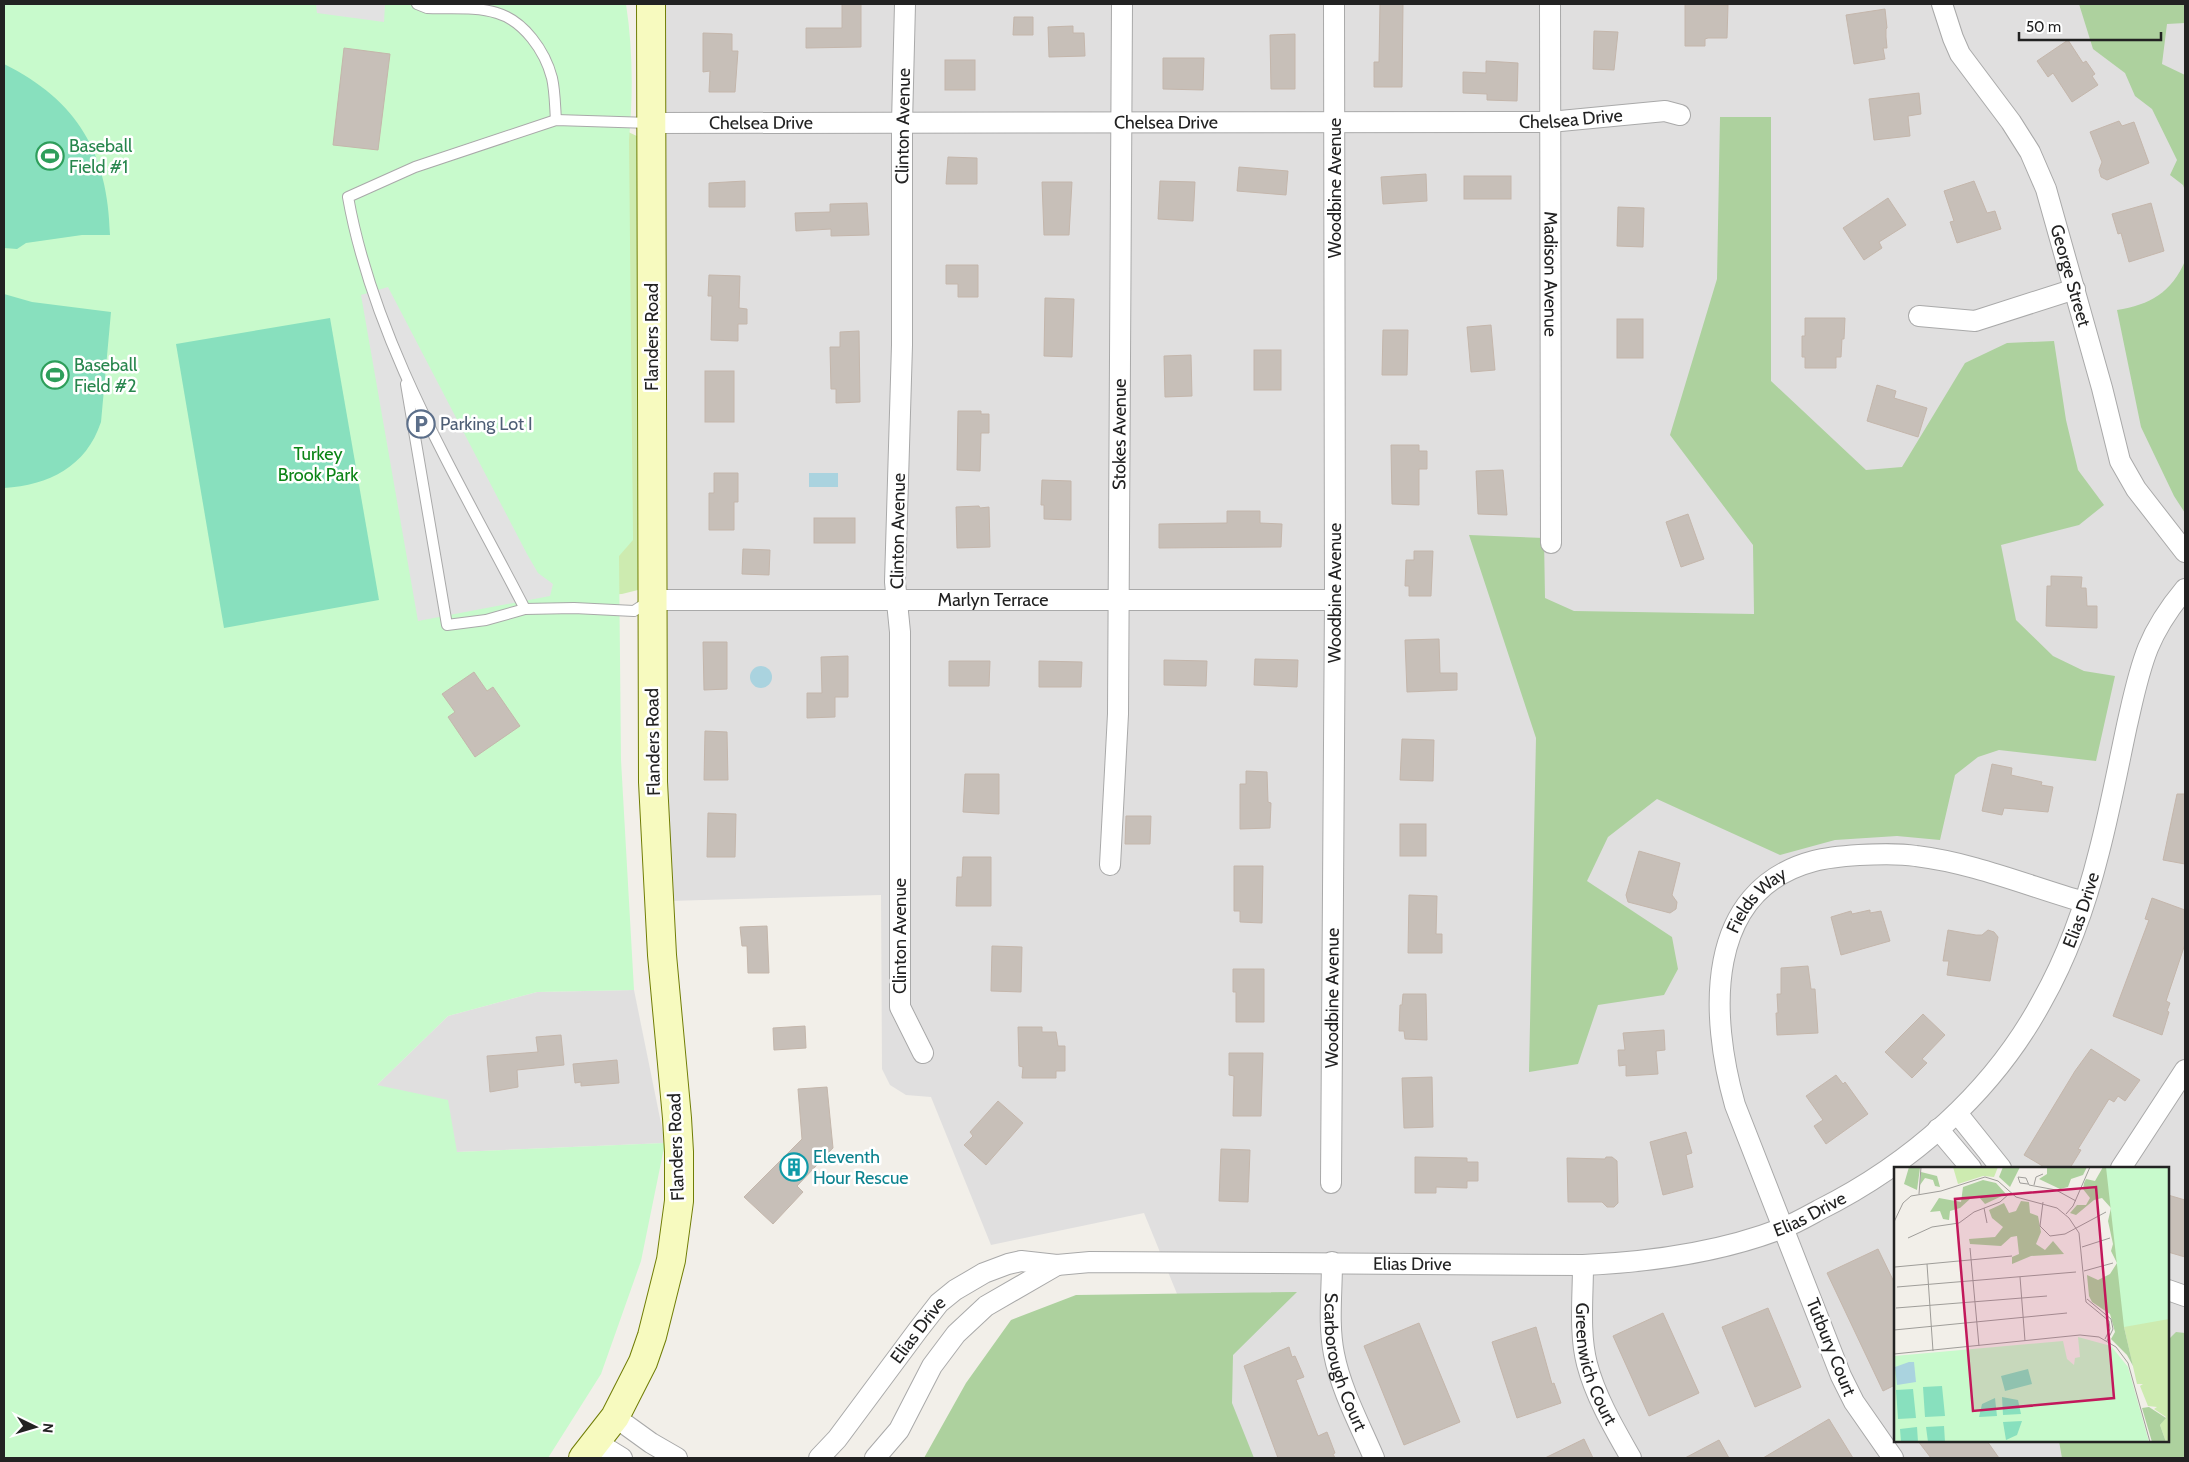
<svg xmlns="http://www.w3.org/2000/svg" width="2189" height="1462" font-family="Cabin,sans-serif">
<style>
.residential{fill:#e0dfdf;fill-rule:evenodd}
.grass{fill:#cdebb0}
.forest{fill:#add19e}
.park{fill:#c8facc}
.pitch{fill:#88e0be}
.parking{fill:#e2e2e2}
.water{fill:#aad3df}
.building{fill:#c7bfb8;stroke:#c4b6ab}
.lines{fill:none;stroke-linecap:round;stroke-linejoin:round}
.service-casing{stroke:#a9a9a9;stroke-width:12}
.minor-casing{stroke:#a9a9a9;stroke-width:22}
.secondary-casing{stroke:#707d05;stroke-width:30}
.service{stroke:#fff;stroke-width:10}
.minor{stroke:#fff;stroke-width:20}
.secondary{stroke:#f7fabf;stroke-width:28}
.labels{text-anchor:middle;stroke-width:5;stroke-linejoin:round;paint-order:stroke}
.street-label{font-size:18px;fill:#222;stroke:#fff}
.leisure-label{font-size:18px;fill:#27864d;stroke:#fff;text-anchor:start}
.service-label{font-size:18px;fill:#4e5e75;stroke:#fff;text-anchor:start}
.park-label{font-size:18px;fill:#0c8416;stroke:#fff}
.culture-label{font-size:18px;fill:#0d838f;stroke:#fff;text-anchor:start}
.inset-road{fill:none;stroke:#9f9d99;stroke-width:1}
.view{fill:#c2185b;fill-opacity:0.15;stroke:#c2185b;stroke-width:2.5}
.inset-edge{fill:none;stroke:#222;stroke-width:2.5}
</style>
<rect width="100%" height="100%" fill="#f2efe9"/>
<g class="residential">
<path d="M663 4H2185V1458H1244L1144 1213 991 1245 931 1097 906 1095 890 1085 882 1069 881 895 669 901 665 764ZM1895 1168H2168V1441H1895Z"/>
<polygon points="634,990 665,1143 457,1152 377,1085 448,1016 537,992"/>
</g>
<polygon class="grass" points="624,130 641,138 642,589 622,594 575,596"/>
<g class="forest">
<polygon points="2079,4 2185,4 2185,23 2167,24 2162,64 2185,75 2185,191 2183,185 2170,175 2177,160 2152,109 2135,96 2125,73 2093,49"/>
<polygon points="1720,117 1771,117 1771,381 1866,470 1902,467 1965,363 2007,343 2054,341 2066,420 2078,470 2104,505 2079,525 2001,545 2016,620 2053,656 2084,671 2115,676 2096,761 1999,750 1978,757 1955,775 1940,840 1897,836 1835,840 1780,855 1657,799 1608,837 1587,881 1672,937 1678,969 1664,995 1598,1005 1578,1064 1529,1072 1536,738 1469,535 1544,538 1545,598 1574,611 1754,614 1753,545 1670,435 1717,279"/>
<path d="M2185 261V513L2174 496 2141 427 2117 310C2150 305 2172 292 2185 261Z"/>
<polygon points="1297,1292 1233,1355 1232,1403 1254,1458 924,1458 966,1383 1011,1320 1076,1295"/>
<polygon points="2176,1332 2185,1333 2185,1458 2062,1458 2059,1441 2168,1441 2168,1340"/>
</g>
<path class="park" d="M4 4H626C633 49 633 95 629 140L633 540 619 556 621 760 634 990 537 992 448 1016 377 1085 448 1100 457 1152 665 1143 641 1261 601 1374 548 1458H4Z"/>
<g class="pitch">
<path d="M4 64C78 101 108 153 110 235H82L26 243 17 249 4 248Z"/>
<path d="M4 294 32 302 111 312 101 422C86 467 49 485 4 488Z"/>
<polygon points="330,318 379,600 224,628 176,344"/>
</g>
<g class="parking">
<polygon points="316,4 385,4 384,22 317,13"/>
<polygon points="388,287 527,554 538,573 553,584 550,596 418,621 361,295"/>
</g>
<g class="water">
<rect x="809" y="473" width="29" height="14"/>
<circle cx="761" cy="677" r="11"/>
</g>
<g class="building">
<polygon points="842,4 861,4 861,47 806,48 806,28 842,28"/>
<polygon points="1380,4 1403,4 1402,87 1374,87 1374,62 1379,62"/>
<polygon points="1685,4 1728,5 1727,38 1708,38 1705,39 1705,46 1685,46"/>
<polygon points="1885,9 1887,28 1886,29 1886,37 1887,48 1883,48 1885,59 1854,64 1846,15"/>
<polygon points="1014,17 1033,17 1033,35 1013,35"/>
<polygon points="1073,26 1073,33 1084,33 1085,56 1049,57 1048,27"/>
<polygon points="1594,31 1618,32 1614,70 1593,69"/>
<polygon points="703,33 732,34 732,51 738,51 735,92 709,92 710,71 703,72"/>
<polygon points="1295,34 1295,89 1271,89 1270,35"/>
<polygon points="2068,40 2083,63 2086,61 2095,74 2092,76 2098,85 2072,102 2053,73 2048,77 2037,61"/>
<polygon points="344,48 390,54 378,150 333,145"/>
<polygon points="1163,58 1204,58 1203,90 1163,89"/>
<rect x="945" y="60" width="30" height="30"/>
<polygon points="1486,61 1518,63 1517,101 1487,100 1487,94 1463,93 1463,72 1486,73"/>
<polygon points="1919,93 1921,114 1908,116 1910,136 1874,140 1869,99"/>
<polygon points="2119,121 2122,126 2134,122 2149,163 2107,180 2101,177 2099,170 2102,162 2090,132"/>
<polygon points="948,157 977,158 977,184 946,184"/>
<polygon points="1239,167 1288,171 1286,195 1237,191"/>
<polygon points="1426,174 1427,201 1383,204 1381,177"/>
<rect x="1464" y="176" width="47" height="23"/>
<polygon points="745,181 745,207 709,207 709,183"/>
<polygon points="1160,181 1195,182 1193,221 1158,219"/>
<polygon points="1974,181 1987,213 1995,211 2001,229 1957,243 1950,222 1954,221 1944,191"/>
<polygon points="1042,182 1072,182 1069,235 1044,235"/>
<polygon points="1888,198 1906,225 1879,242 1882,248 1864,260 1843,228"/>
<polygon points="867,203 869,235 831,236 831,229 796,231 795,213 830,212 830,204"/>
<polygon points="2151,203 2164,251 2129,262 2121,233 2118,234 2112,214"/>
<polygon points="1618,207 1644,208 1643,247 1617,246"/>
<polygon points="946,265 978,265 978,297 958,297 958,284 946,284"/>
<polygon points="709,275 740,276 739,308 747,309 747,324 738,324 738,341 711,340 712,296 708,296"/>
<polygon points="1045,298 1074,299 1072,357 1044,356"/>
<polygon points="1805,318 1845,318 1844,339 1842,339 1841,357 1836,357 1836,368 1805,368 1805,357 1802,357 1802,336 1805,336"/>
<rect x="1617" y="319" width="26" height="39"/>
<polygon points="1491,325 1495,370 1471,372 1467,327"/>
<polygon points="1383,330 1408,330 1407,375 1382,375"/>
<polygon points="859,331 860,402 836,403 836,389 831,389 830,347 840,347 840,332"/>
<rect x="1254" y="350" width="27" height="40"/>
<polygon points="1191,355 1192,396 1165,397 1164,356"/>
<rect x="705" y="371" width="29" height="51"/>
<polygon points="1877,385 1896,391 1894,398 1927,408 1918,437 1867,421"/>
<polygon points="958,411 981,411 981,414 989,414 989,433 981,433 980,471 957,470"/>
<polygon points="1391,445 1419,445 1419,451 1427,451 1427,469 1419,469 1419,505 1392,504"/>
<polygon points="1503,470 1507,515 1478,514 1476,471"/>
<polygon points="714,473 738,473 738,502 734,502 734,530 709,530 709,493 714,493"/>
<polygon points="1042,480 1071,481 1071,520 1044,519 1044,505 1041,505"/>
<polygon points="979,506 980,508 989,507 990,547 957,548 956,507"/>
<polygon points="1227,511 1260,511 1260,523 1282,524 1281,547 1159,548 1159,524 1227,523"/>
<polygon points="1688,514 1704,559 1681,567 1666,522"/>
<rect x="814" y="518" width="41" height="25"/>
<polygon points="743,549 770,550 769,575 742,574"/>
<polygon points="1414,551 1433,551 1431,596 1409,596 1409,586 1405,586 1406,560 1414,560"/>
<polygon points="2051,576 2082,577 2081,588 2086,588 2087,606 2097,606 2097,628 2046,626 2047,586 2051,586"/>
<polygon points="1439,639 1440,673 1457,673 1457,690 1407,692 1405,640"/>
<polygon points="703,642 727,642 727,689 704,690"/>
<polygon points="848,656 848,697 835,697 835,717 807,718 807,693 822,693 821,657"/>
<polygon points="1255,659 1298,660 1297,687 1254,685"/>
<polygon points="1164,660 1207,661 1206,686 1164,685"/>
<polygon points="949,661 990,661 989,686 949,686"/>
<polygon points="1039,661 1082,662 1081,687 1039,687"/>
<polygon points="474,672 487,691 493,687 520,726 475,757 448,717 455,712 442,694"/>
<polygon points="705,731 727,732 728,780 704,780"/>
<polygon points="1402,739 1434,740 1433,781 1400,780"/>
<polygon points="1992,764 2012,768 2011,775 2042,782 2041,785 2053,787 2048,812 2004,808 2002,815 1982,811"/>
<polygon points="1246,771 1267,772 1268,802 1271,803 1270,828 1240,829 1240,784 1246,784"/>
<polygon points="965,774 999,774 999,814 963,812"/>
<polygon points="2177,794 2185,794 2185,864 2163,860"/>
<polygon points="708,813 736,814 735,857 707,857"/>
<polygon points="1126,816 1151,816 1150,844 1125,844"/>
<rect x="1400" y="824" width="26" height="32"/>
<polygon points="1639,851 1680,863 1672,895 1677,902 1676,909 1670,913 1628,902 1626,895"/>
<polygon points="963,857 991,857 991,906 956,906 957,877 962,877"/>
<polygon points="1234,866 1263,866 1262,923 1240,922 1240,911 1234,911"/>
<polygon points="1409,895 1437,896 1436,934 1442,934 1442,953 1408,953"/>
<polygon points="2152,898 2185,910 2185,944 2166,1001 2170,1003 2167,1011 2169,1012 2162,1035 2113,1016 2149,920 2145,919"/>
<polygon points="1870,910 1870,913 1881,911 1890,941 1841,955 1831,917 1851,911 1852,914"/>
<polygon points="767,926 769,973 748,973 747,946 742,946 740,927"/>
<polygon points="1948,930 1976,935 1982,935 1988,930 1994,932 1998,937 1990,981 1947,975 1949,961 1943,961"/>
<polygon points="992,946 1022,947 1021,992 991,991"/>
<polygon points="1808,966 1811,989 1815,989 1818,1033 1777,1035 1776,1013 1778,1013 1777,994 1781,994 1781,968"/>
<polygon points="1233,969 1264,969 1264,1022 1236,1022 1236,992 1233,992"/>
<polygon points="1403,994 1426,994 1427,1040 1405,1039 1404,1031 1399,1031 1400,1005 1402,1005"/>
<polygon points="1923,1014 1945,1035 1922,1059 1927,1063 1912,1078 1885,1052"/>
<polygon points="805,1026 806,1048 774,1050 773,1028"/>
<polygon points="1018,1027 1042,1027 1042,1032 1056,1032 1058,1046 1065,1046 1065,1071 1056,1071 1056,1078 1022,1078 1023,1067 1019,1066"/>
<polygon points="1664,1030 1665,1050 1656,1051 1658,1074 1626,1076 1626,1065 1619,1066 1618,1050 1625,1050 1623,1033"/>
<polygon points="561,1035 564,1065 517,1070 518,1087 490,1092 487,1056 538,1052 536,1037"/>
<polygon points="2091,1049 2140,1080 2125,1101 2118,1096 2114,1102 2109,1099 2078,1149 2081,1150 2070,1168 2046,1168 2024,1155 2075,1071"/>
<polygon points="1229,1053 1263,1053 1261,1116 1233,1116 1234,1076 1229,1075"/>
<polygon points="617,1060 619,1083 581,1086 581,1082 575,1083 573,1064"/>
<polygon points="1836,1075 1843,1084 1845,1082 1868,1114 1826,1144 1814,1126 1823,1120 1806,1096"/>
<polygon points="1432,1077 1433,1127 1404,1128 1402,1078"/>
<polygon points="827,1087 833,1148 797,1186 803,1192 773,1224 744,1197 802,1139 798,1089"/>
<polygon points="998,1101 1023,1123 986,1165 964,1145 973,1136 970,1132"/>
<polygon points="1686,1132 1692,1153 1686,1155 1693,1187 1663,1195 1650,1142"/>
<polygon points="1221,1149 1250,1150 1248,1202 1219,1201"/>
<polygon points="1415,1157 1467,1158 1467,1162 1478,1162 1478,1181 1467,1181 1467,1188 1436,1187 1436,1193 1415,1193"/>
<polygon points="1606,1157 1612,1157 1617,1161 1618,1203 1614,1207 1607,1207 1602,1202 1568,1202 1567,1158 1605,1159"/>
<polygon points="2168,1195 2185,1200 2185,1257 2168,1252"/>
<polygon points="1878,1249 1895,1284 1895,1385 1883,1391 1827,1273"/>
<polygon points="1768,1308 1801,1387 1755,1407 1722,1327"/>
<polygon points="1663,1313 1699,1393 1649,1416 1613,1336"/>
<polygon points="1419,1323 1460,1422 1404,1445 1364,1346"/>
<polygon points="1536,1327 1552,1384 1554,1383 1561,1403 1517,1418 1492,1342"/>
<polygon points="1289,1347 1292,1357 1295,1356 1304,1377 1296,1380 1318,1436 1327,1432 1335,1453 1333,1454 1335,1458 1278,1458 1244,1366"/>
<polygon points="1829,1419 1853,1458 1763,1458"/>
<polygon points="1584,1439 1593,1458 1545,1458"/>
<polygon points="1719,1440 1729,1458 1685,1458"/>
<polygon points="1918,1441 1987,1441 1999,1458 1931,1458"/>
</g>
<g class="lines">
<g class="service-casing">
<g id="service">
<path d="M417 4 427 8C449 9 476 6 497 13 524 21 545 51 552 78 555 91 555 107 556 120"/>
<polyline points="406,384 447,625 486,620 525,609 574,608 634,611 649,601"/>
<path d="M525 609C458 479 374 343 348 197L415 167 556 120 650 123"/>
</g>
</g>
<g class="minor-casing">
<g id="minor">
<polyline points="905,4 902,123 902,345 895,582 900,632 900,1007 923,1053"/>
<path id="s1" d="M1550 4 1551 543"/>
<path id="s2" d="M1942 4 1953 38 1960 54 2011 122 2030 152 2046 189 2102 388 2120 461 2136 489 2185 552"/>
<path id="s3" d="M651 123 1550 122 1665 111 1680 115"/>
<polyline points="1919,316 1975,321 2075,289"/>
<path id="s4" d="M652 600H1335"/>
<path id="s5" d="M1110 865 1118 714 1122 4"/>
<polyline points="1957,1113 2001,1168"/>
<polyline points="1938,1129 1971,1168"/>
<polyline points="2121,1168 2185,1070"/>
<path id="s6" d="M1331 1183 1335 600 1334 4"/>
<path id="s7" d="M1332 1262C1332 1293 1328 1324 1334 1354 1341 1390 1360 1425 1374 1458"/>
<path id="s8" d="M1583 1265C1583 1297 1579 1333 1587 1364 1596 1398 1614 1428 1631 1458"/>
<polyline points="2168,1290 2185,1296"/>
<polyline points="615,1417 651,1443 677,1458"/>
<polyline points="596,1442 622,1458"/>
<path id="s9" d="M819 1458 837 1439 918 1330 939 1303 955 1290 984 1273 1008 1264 1021 1261 1057 1265 1090 1262 1583 1265C1651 1262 1719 1253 1783 1228 1796 1223 1808 1216 1819 1210 1911 1164 1993 1092 2042 1001 2068 955 2086 904 2099 852 2110 810 2118 767 2127 725 2133 699 2138 673 2148 648 2157 626 2170 607 2185 589"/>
<polyline points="875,1458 899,1430 932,1366 956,1334 986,1306 1057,1265"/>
<path id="s10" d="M1893 1458 1854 1402 1841 1376 1735 1105C1710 1017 1703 890 1814 861 1829 857 1844 856 1859 855 1878 854 1897 853 1916 856 1974 863 2028 886 2084 902"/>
</g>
</g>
<g class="secondary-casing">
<polyline id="secondary" points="583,1458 615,1417 643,1362 652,1336 671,1260 679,1201 679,1152 677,1118 662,955 653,782 651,4"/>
</g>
<use href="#service" class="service"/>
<use href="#minor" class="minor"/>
<use href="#secondary" class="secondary"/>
</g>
<defs>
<g id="stadium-ring" transform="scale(1.4375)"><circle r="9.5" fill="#fff" stroke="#2e9e5b" stroke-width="1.5"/><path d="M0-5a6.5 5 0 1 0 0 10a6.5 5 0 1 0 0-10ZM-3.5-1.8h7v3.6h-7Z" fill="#2e9e5b"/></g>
<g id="parking-ring" transform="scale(1.4375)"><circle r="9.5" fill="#fff" stroke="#5c6f8a" stroke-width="1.5"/><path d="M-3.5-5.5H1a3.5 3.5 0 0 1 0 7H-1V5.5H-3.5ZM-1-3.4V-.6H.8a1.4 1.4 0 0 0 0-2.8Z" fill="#5c6f8a"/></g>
<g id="building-ring" transform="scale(1.4375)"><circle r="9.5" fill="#fff" stroke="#0f9aa8" stroke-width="1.5"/><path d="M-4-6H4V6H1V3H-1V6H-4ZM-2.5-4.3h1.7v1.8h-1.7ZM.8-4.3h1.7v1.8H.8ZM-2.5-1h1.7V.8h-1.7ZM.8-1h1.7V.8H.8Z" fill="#0f9aa8"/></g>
</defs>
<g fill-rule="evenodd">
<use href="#stadium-ring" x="50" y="156"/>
<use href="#stadium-ring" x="55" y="375"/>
<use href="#parking-ring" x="421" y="424"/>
<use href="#building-ring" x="794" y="1167"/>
</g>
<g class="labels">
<g class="street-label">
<text dy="6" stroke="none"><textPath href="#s3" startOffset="920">Chelsea Drive</textPath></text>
<text dy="6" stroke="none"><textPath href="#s3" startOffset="110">Chelsea Drive</textPath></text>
<text dy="6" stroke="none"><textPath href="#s3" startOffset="515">Chelsea Drive</textPath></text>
<text transform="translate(903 126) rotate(-89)" y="6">Clinton Avenue</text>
<text transform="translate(1335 188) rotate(-90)" y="6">Woodbine Avenue</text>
<text dy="6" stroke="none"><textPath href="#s1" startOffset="270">Madison Avenue</textPath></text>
<text dy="6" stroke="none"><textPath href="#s2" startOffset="304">George Street</textPath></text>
<text transform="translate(652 337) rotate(-90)" y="6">Flanders Road</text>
<text dy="6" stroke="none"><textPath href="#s5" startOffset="431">Stokes Avenue</textPath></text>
<text transform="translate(898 531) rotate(-89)" y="6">Clinton Avenue</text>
<text dy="6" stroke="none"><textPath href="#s6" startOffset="590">Woodbine Avenue</textPath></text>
<text dy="6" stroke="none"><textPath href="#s4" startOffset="341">Marlyn Terrace</textPath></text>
<text transform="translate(653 742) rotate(-91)" y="6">Flanders Road</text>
<text dy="6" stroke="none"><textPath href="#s10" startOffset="605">Fields Way</textPath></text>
<text dy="6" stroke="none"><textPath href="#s9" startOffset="1506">Elias Drive</textPath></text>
<text transform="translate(900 936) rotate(-90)" y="6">Clinton Avenue</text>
<text dy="6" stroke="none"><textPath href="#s6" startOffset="185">Woodbine Avenue</textPath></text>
<text transform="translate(676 1147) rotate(-92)" y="6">Flanders Road</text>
<text dy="6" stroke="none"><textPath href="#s9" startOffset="1086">Elias Drive</textPath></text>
<text dy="6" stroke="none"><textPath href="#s9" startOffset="681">Elias Drive</textPath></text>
<text dy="6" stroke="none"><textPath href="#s9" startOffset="162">Elias Drive</textPath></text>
<text transform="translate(1831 1347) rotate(68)" y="6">Tutbury Court</text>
<text dy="6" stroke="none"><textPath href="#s7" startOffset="102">Scarborough Court</textPath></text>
<text dy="6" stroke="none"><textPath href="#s8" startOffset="101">Greenwich Court</textPath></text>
</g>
<g class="leisure-label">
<text x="69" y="152">Baseball<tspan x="69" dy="21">Field #1</tspan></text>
<text x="74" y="371">Baseball<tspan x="74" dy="21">Field #2</tspan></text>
</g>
<g class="service-label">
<text x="440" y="430">Parking Lot I</text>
</g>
<g class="park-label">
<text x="318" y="460">Turkey<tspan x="318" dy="21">Brook Park</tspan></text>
</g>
<g class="culture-label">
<text x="813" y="1163">Eleventh<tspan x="813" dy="21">Hour Rescue</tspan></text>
</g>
</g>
<g transform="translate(1894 1167)">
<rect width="275" height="275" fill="#f2efe9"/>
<path d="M59 0H104L100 10 89 9 64 17ZM275 132V275H272L266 258 272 250 260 242 263 240 254 239 246 219 249 217H243L230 160 237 142Z" fill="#cdebb0"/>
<path d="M15 0 26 1 23 23 10 17ZM109 0H126L116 20 105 10ZM153 0H193L189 8 177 12 174 20 166 22 145 12 153 7ZM209 0H275L230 160 239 199 233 188 217 172 221 165 216 147 198 135 195 129 193 108 204 113 216 107 223 96 217 84 219 77 214 54 217 41 208 31 200 33 182 48 176 46 183 38H192L196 31 189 22 190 16 192 12 201 14ZM27 5 43 9 46 20 41 19 39 13 31 11 26 18ZM89 13 102 16 112 27 91 37 85 30 76 32 66 41 56 44 55 53 49 52 46 44 36 45 45 31 67 35 69 20ZM127 34 135 35 136 46 144 49 147 65 142 77 151 83 159 74 170 87 137 89 118 97V90L125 87 123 69 117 70 107 79 76 77 75 72 101 70 109 60 98 51 95 43 110 36 115 46 122 44ZM255 240 272 251 266 258 272 275H258L248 241Z" fill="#add19e"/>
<path d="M212 0H275V152L230 160ZM184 170 217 179 234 200 255 275H1L0 189 169 174 173 192 180 198 181 191 186 190Z" fill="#c8facc"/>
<path d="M134 202 138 217 111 224 107 209ZM48 219 51 249 31 250 29 220ZM19 222 22 251 4 252 2 223ZM108 230 124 233 127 247 109 248ZM101 231 103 249 85 250 88 237ZM128 254 123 268 112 273 109 255ZM50 259 51 275H34L32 260ZM23 260 24 275H7L6 262Z" fill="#88e0be"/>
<path d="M15 195H20L22 215 3 218 1 200Z" fill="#aad3df"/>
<path class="inset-road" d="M134 17 126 16 124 10 132 11 135 18 162 23 182 34M140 18 142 10 149 7M25 27 27 0M149 35 146 59 156 69 171 67 212 45M90 41 93 56M172 47 179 39 196 0M0 55 9 36 17 29 47 24 91 10 104 14 122 30 163 41 175 51 185 66 192 135 215 154 216 162 211 172M14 71 38 60 65 56 80 45 106 35 116 26M188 80 216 71M76 81 85 179M33 97 39 184M1 100 118 89M190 104 219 96M126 110 131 174M3 120 182 105M193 132 217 152 219 162 213 174M2 141 153 129M0 163 173 146M0 187 186 168 205 170 222 180 234 196 256 275"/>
<path class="view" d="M202 20 220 231 79 244 61 32Z"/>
<rect width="275" height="275" class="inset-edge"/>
</g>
<rect width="2189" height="1462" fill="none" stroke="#222222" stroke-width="10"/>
<g transform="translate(35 1427) rotate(95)" stroke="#ffffff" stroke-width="4" paint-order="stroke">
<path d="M0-4L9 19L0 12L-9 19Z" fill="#222222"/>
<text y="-8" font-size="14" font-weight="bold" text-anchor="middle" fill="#222222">N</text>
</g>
<path d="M2019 32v8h142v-8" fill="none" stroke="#222222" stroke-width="2.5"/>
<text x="2026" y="32" font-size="15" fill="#222222" stroke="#ffffff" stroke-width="4" paint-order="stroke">50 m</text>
</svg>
